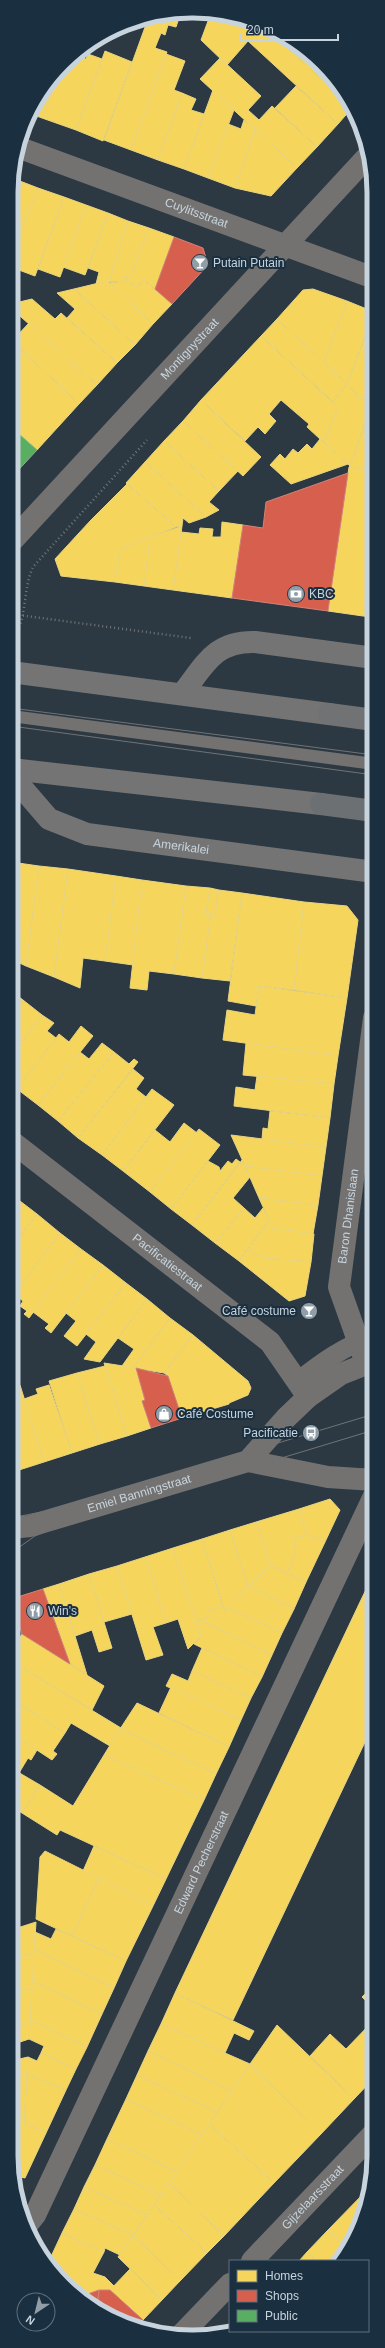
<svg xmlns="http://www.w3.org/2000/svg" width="385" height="2348" font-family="Helvetica,sans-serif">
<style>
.homes{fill:#f6d55c;stroke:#e8d583}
.shops{fill:#d6604d;stroke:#d28378}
.public{fill:#5aae61;stroke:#7bb986}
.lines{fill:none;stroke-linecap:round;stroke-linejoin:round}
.path{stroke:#737678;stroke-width:2.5;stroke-dasharray:1 3;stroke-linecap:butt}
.service{stroke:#737271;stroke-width:12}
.pedestrian{stroke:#737271;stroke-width:19}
.minor{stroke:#737271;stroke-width:22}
.secondary{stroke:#747475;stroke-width:22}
.trunk{stroke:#707274;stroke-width:22}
.motorway{stroke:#6d7072;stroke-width:22}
.tram{stroke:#6f7375;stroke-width:1}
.labels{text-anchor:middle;stroke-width:4;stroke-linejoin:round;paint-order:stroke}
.street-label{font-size:12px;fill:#c7d4de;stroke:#1a2f3f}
.poi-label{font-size:12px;fill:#c7d4de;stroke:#1a2f3f;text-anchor:start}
.rim{fill:none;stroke:#c7d4de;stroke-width:5}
</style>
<rect width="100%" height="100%" fill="#2c3942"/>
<g class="homes">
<polygon points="211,13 264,26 352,108 338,124 248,41 227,65 201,40"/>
<polygon points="180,15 176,27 168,25 165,35 161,33 155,48 167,52 131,150 104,140 148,19"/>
<polygon points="264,26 321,64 352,108"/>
<polygon points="105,51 132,62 103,141 76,130"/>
<polygon points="88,54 102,59 76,130 42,118 58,75 73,56 86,59"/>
<polygon points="166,54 185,61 174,90 182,93 158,160 131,150"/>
<polygon points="220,58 261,96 248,110 259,120 272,106 317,147 297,168 200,79"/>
<polygon points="58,75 42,118 29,113 30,112"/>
<polygon points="296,86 338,124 317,147 275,108"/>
<polygon points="213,90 234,110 208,178 184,169"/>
<polygon points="182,93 196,99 191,110 204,114 184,169 158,160"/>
<polygon points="244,120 255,129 235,188 208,178 228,124 241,129"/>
<polygon points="255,129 297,168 271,196 235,188"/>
<polygon points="12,178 38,188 11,259 11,180"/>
<polygon points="38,188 64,197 35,276 11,267 11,259"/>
<polygon points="64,197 86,205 60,277 38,269"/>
<polygon points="86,205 108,213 85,275 63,267"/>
<polygon points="108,213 128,221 109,282 96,284 99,272 88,268"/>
<polygon points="374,214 374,239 370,238 367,221"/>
<polygon points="128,221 149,228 131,275 124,277 129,281 109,282"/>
<polygon points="149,228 174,237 155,289 144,280 136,287 124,277 131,275"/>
<polygon points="144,280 172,304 153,324 108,283 129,281 136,287"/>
<polygon points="107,281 153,324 135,345 74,289"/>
<polygon points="74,289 135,345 117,363 67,318 75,309 57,293"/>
<polygon points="313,289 347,301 324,363 277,319 303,290"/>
<polygon points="32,299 55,319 61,313 117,363 97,385 11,308 11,304"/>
<polygon points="347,301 374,312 347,384 324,363"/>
<polygon points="374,314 374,400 372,404 359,397 347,384"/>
<polygon points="277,319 347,384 333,402 261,336"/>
<polygon points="29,323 97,385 79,404 12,341"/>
<polygon points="261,336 338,407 326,438 320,439 307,427 309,424 281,400 269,414 276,421 265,434 258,427 245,441 201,400"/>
<polygon points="11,340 79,404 37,450 11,427"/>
<polygon points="347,384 359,397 372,404 350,466 320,439 326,438 338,407 333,402"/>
<polygon points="201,400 261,457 243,476 183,421"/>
<polygon points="374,400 374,471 349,467 350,466"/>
<polygon points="183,421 238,471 219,491 164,441"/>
<polygon points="320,439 348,464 291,484 270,465 280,454 285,459 293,449 298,453 307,444 312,449"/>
<polygon points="164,441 219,491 209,502 219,510 206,517 145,462"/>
<polygon points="145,462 206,517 189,523 183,518 182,526 176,527 126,483"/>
<polygon points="349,467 374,471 374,537 363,616 328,611"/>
<polygon points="127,484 176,527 120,549 91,520"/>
<polygon points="91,520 120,549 115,582 61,576 55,559"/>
<polygon points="222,522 243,525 232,598 173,590 181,532 199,534 200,528 213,529 212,537 221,537"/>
<polygon points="182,526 173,590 144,586 150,537"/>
<polygon points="150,537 144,586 115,582 120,549"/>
<polygon points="374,537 374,617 363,616"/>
<polygon points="11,862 39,866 26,966 11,959"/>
<polygon points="39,866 68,869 54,977 26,966"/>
<polygon points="68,869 116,876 105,961 83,958 80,988 54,977"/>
<polygon points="116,876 142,880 133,965 105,961"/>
<polygon points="142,880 186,886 174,974 149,971 147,990 130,988"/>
<polygon points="186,886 210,888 206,914 211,914 202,978 174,974"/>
<polygon points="210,888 219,890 215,915 206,914"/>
<polygon points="219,890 242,893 230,981 202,978 211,914 215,915"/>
<polygon points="242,893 304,902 294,990 259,986 256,1006 228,1001"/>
<polygon points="304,902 347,906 358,920 347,998 294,990"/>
<polygon points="259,986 347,998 338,1056 223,1040 227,1010 255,1015"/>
<polygon points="11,991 23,1000 11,1016"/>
<polygon points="23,1000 42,1015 11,1056 11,1016"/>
<polygon points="42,1015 54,1023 47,1031 56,1038 17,1089 11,1085 11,1056"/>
<polygon points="81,1026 93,1036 38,1105 17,1089 59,1034 69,1042"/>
<polygon points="102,1043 114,1052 58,1121 38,1105 80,1052 89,1059"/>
<polygon points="246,1043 338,1056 334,1084 243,1075"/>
<polygon points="114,1052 129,1064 134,1059 138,1062 78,1138 58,1121"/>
<polygon points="133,1069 144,1078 136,1089 146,1097 102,1155 78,1138"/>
<polygon points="257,1076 334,1084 330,1118 234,1106 236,1087 255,1090"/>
<polygon points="152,1089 174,1105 123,1171 102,1155"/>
<polygon points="270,1111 330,1118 326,1147 262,1139 263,1128 268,1129"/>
<polygon points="184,1123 197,1133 150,1192 123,1171 155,1130 170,1142"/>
<polygon points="199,1129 220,1145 171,1209 150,1192"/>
<polygon points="231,1135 326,1147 322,1176 245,1166"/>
<polygon points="236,1159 240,1162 192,1225 171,1209 208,1161 219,1167 220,1171 228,1161 232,1164"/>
<polygon points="242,1160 250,1177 233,1198 244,1208 215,1243 192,1225"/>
<polygon points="245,1166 322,1176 318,1205 259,1198"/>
<polygon points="16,1198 37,1214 11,1248 11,1205"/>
<polygon points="259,1198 318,1205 313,1234 264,1227 269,1220"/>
<polygon points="244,1208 255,1218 263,1208 269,1220 239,1261 215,1243"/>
<polygon points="37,1214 60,1233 11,1298 11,1248"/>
<polygon points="264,1227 314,1234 311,1262 264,1258 248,1249"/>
<polygon points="60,1233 81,1249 29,1318 24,1314 27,1311 20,1306 23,1301 14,1294"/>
<polygon points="81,1249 103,1265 51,1333 45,1328 49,1324 33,1312"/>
<polygon points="248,1249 264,1258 311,1262 305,1296 289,1301 239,1261"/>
<polygon points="103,1265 126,1283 77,1346 64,1336 76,1321 66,1313"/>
<polygon points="126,1283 147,1299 100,1362 84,1359 96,1342 86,1334"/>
<polygon points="147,1299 170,1318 133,1368 122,1366 134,1349 118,1338"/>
<polygon points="170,1318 193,1335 164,1373 133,1368"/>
<polygon points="193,1335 248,1381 251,1388 248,1395 229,1403 229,1404 182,1418 168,1376 164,1373"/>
<polygon points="104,1363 136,1368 145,1400 142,1401 151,1428 127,1436"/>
<polygon points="105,1366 127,1436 100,1444 77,1373"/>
<polygon points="77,1373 100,1444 72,1453 49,1381"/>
<polygon points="20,1385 44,1462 16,1471 11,1456 11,1388"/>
<polygon points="49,1385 72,1453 44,1462 24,1399 38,1394 36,1389"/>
<polygon points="11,1456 16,1471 11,1472"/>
<polygon points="330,1499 340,1510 325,1542 307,1535 299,1509"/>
<polygon points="299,1509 307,1535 293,1539 296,1552 287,1573 270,1565 256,1522"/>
<polygon points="256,1522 270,1565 248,1588 230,1530"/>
<polygon points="230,1530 248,1588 225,1612 202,1539"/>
<polygon points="307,1535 325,1542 306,1582 287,1573 296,1552 293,1539"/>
<polygon points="202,1539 223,1607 209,1610 210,1617 196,1621 173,1548"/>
<polygon points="173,1548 201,1636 188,1649 178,1619 166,1623 145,1557"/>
<polygon points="145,1557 166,1623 153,1627 163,1655 146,1660 117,1566"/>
<polygon points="270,1565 306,1582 294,1609 249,1586"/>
<polygon points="117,1566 132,1614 104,1622 89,1574"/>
<polygon points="89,1574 112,1648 99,1652 92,1630 75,1636 59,1584"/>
<polygon points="373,1575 374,1575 374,1608 360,1602"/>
<polygon points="59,1584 87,1675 70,1664 43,1589"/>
<polygon points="249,1586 294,1609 282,1633 228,1608"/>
<polygon points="360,1602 374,1608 374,1723 233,2020 175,1993"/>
<polygon points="223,1607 225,1612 228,1608 282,1633 272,1655 200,1620 210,1617 209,1610"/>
<polygon points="200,1620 272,1655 262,1677 194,1644 201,1636 196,1621"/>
<polygon points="22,1634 104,1686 92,1710 11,1661 11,1653"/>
<polygon points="202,1648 262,1677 251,1698 192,1671"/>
<polygon points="11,1661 121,1728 110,1746 71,1723 65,1733 11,1699"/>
<polygon points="192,1671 251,1698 241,1720 166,1686 172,1674 188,1681"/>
<polygon points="171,1687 241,1720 229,1747 159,1713"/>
<polygon points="11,1699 65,1733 53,1751 57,1754 52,1760 11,1733"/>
<polygon points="137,1703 229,1747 216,1774 120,1729"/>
<polygon points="120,1729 216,1774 204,1800 104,1755"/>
<polygon points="11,1733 37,1750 31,1760 28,1758 19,1773 11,1768"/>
<polygon points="104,1755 204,1800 166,1879 60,1830 57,1835 22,1813 40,1785 73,1806"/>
<polygon points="11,1768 40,1785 22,1813 11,1806"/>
<polygon points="94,1846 166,1879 153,1906 83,1871"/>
<polygon points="45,1851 99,1878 72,1936 36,1919 40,1857"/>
<polygon points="99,1878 153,1906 126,1961 72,1936"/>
<polygon points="14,1901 20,1928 11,1930 11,1902"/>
<polygon points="36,1922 34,1953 11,1960 11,1930"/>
<polygon points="56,1929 126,1961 114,1988 34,1949 35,1932 51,1939"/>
<polygon points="34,1949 114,1988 102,2014 32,1981"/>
<polygon points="34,1953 32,1988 11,1994 11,1960"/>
<polygon points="32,1981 102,2014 87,2047 30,2020"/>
<polygon points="374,1985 374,2009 362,1997"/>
<polygon points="32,1988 30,2023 11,2028 11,1994"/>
<polygon points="175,1993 254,2031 249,2040 234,2033 225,2053 161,2024"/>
<polygon points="30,2020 87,2047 76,2069 41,2053 44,2046 29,2039"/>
<polygon points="374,2020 374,2078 354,2099 310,2056 330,2034 346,2049"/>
<polygon points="30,2023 29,2039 11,2045 11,2028"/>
<polygon points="161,2024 225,2053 250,2064 232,2091 148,2051"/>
<polygon points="277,2025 354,2099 321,2134 250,2064"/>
<polygon points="148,2051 232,2091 217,2112 137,2075"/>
<polygon points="11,2053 15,2060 28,2057 27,2074 11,2078"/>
<polygon points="41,2053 76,2069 66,2090 27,2074 28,2057 37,2061"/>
<polygon points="250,2064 321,2134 274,2183 209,2124"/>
<polygon points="27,2074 66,2090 46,2133 24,2123"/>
<polygon points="27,2074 24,2123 11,2126 11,2078"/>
<polygon points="137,2075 217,2112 202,2135 126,2099"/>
<polygon points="126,2099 202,2135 177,2172 107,2139"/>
<polygon points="24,2123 46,2133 25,2178 15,2176 11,2156 11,2126"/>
<polygon points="209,2124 274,2183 224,2236 169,2183"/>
<polygon points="107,2139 177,2172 161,2195 95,2165"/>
<polygon points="95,2165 161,2195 147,2215 84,2187"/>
<polygon points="169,2183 224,2236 207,2253 154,2205"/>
<polygon points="84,2187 147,2215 133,2235 74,2209"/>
<polygon points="368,2189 355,2236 346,2248 328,2230"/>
<polygon points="154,2205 207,2253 180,2281 133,2235"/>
<polygon points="74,2209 133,2235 120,2255 105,2248 104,2252 62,2233"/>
<polygon points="328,2230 346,2248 336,2261 317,2261 307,2252"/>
<polygon points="62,2233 104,2252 93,2273 105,2277 114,2286 110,2290 99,2290 82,2296 64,2284 49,2261"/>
<polygon points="133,2235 180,2281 162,2300 118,2257"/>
<polygon points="307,2252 317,2261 299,2261"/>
<polygon points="130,2269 162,2300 143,2320 110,2290"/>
</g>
<g class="shops">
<polygon points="174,237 203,248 208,265 172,304 155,289"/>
<polygon points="348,473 328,611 232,598 243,525 263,528 266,502"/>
<polygon points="136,1368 168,1376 182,1418 151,1428 142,1401 145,1400"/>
<polygon points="43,1589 70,1664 22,1634 11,1599"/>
<polygon points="99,2290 110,2290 143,2320 137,2326 123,2323 97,2306"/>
<polygon points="99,2290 97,2306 82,2296"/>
</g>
<polygon class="public" points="11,427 37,450 11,478"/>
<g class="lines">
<g class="path">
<polyline points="11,614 191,638"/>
<path d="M11 641C28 622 22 590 33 567L147 440"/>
</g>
<polyline class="service" points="11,716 374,764"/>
<path class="pedestrian" d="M297 1382C321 1363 344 1346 374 1336"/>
<g class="minor">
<path id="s1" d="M20 148 374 278"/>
<path id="s2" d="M11 542 367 157"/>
<path id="s3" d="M11 1141 270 1342 308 1397"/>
<path id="s4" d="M366 1363 339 1287 374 1018"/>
<polyline points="248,1461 328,1477 374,1480"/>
<path id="s5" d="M11 1528 30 1526 248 1461 286 1418 308 1397 341 1374 374 1361"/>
<path id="s6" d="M26 2226 35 2215 374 1496"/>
<path id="s7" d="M252 2261 374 2133"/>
<polyline points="180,2336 230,2284"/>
</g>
<g class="secondary">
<polyline points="11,672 329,714"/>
<path d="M182 694C205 665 214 641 255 642L374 658"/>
<polyline points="11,769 321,804"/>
<path id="s8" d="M11 775 49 819 87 834 374 872"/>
</g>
<polyline class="trunk" points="329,714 374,720"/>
<polyline class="motorway" points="321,804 374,811"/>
<g class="tram">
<polyline points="11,708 374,755"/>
<polyline points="11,726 374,775"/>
<polyline points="11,1518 66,1507 374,1414"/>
<polyline points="11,1553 35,1536 70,1522 374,1430"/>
</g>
</g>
<defs>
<g id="bar-disc" transform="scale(0.9)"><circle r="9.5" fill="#919ea7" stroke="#1a2f3f"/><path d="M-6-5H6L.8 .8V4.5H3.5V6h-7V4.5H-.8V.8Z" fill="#fff"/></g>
<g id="bank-disc" transform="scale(0.9)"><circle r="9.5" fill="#919ea7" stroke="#1a2f3f"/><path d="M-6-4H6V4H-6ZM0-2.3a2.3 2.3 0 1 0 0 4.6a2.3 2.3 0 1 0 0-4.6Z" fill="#fff"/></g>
<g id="shop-disc" transform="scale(0.9)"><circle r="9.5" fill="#919ea7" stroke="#1a2f3f"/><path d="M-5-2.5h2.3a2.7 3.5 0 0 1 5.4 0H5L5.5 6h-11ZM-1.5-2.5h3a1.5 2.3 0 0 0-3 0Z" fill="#fff"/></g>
<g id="bus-disc" transform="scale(0.9)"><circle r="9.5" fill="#919ea7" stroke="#1a2f3f"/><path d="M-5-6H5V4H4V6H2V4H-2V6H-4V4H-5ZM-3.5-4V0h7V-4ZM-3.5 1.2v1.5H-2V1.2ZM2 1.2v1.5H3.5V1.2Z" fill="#fff"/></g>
<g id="restaurant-disc" transform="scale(0.9)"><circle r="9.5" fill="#919ea7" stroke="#1a2f3f"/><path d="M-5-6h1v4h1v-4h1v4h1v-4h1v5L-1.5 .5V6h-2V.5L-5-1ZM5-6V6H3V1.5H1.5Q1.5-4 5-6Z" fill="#fff"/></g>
</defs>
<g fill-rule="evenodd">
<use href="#bar-disc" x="200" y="263"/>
<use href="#bank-disc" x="296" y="594"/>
<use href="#bar-disc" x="309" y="1311"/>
<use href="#shop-disc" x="164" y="1414"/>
<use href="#bus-disc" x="311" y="1433"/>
<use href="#restaurant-disc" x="35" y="1611"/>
</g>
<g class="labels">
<g class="street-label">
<text dy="4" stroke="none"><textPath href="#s1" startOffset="188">Cuylitsstraat</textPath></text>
<text dy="4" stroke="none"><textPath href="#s2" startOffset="263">Montignystraat</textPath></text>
<text dy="4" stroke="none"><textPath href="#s8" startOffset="194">Amerikalei</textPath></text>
<text dy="4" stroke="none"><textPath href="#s4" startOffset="152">Baron Dhanislaan</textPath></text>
<text dy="4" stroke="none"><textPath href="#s3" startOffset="198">Pacificatiestraat</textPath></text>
<text dy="4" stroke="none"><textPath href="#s5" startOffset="133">Emiel Banningstraat</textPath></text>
<text dy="4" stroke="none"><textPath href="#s6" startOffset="404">Edward Pecherstraat</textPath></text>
<text dy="4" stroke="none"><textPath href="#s7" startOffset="88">Gijzelaarsstraat</textPath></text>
</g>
<g class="poi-label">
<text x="213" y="267">Putain Putain</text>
<text x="309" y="598">KBC</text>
<text x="296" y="1315" text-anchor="end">Café costume</text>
<text x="177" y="1418">Café Costume</text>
<text x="298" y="1437" text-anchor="end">Pacificatie</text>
<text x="48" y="1615">Win's</text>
</g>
</g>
<path d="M0 0H385V2348H0ZM192 18H193A174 174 0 0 1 367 192V2156A174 174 0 0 1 193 2330H192A174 174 0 0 1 18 2156V192A174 174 0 0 1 192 18Z" fill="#1a2f3f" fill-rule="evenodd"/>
<path class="rim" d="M192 18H193A174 174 0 0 1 367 192V2156A174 174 0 0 1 193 2330H192A174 174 0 0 1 18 2156V192A174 174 0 0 1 192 18Z"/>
<rect x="229" y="2260" width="140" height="72" fill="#1a2f3f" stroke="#5f717f"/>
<rect x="237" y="2270" width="20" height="12" fill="#f6d55c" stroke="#5f717f"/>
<text x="265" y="2280" font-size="12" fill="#c7d4de">Homes</text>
<rect x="237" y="2290" width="20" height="12" fill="#d6604d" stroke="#5f717f"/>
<text x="265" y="2300" font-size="12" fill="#c7d4de">Shops</text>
<rect x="237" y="2310" width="20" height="12" fill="#5aae61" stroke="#5f717f"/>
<text x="265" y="2320" font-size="12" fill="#c7d4de">Public</text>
<g transform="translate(36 2312) rotate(215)"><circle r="19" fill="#1a2f3f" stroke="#5f717f"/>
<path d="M0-3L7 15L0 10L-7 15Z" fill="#919ea7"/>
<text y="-6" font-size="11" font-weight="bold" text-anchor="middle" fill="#c7d4de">N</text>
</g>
<path d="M241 34v6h97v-6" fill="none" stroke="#c7d4de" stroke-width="2"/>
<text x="247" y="34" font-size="12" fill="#c7d4de" stroke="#1a2f3f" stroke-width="3" paint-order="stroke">20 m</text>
</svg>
